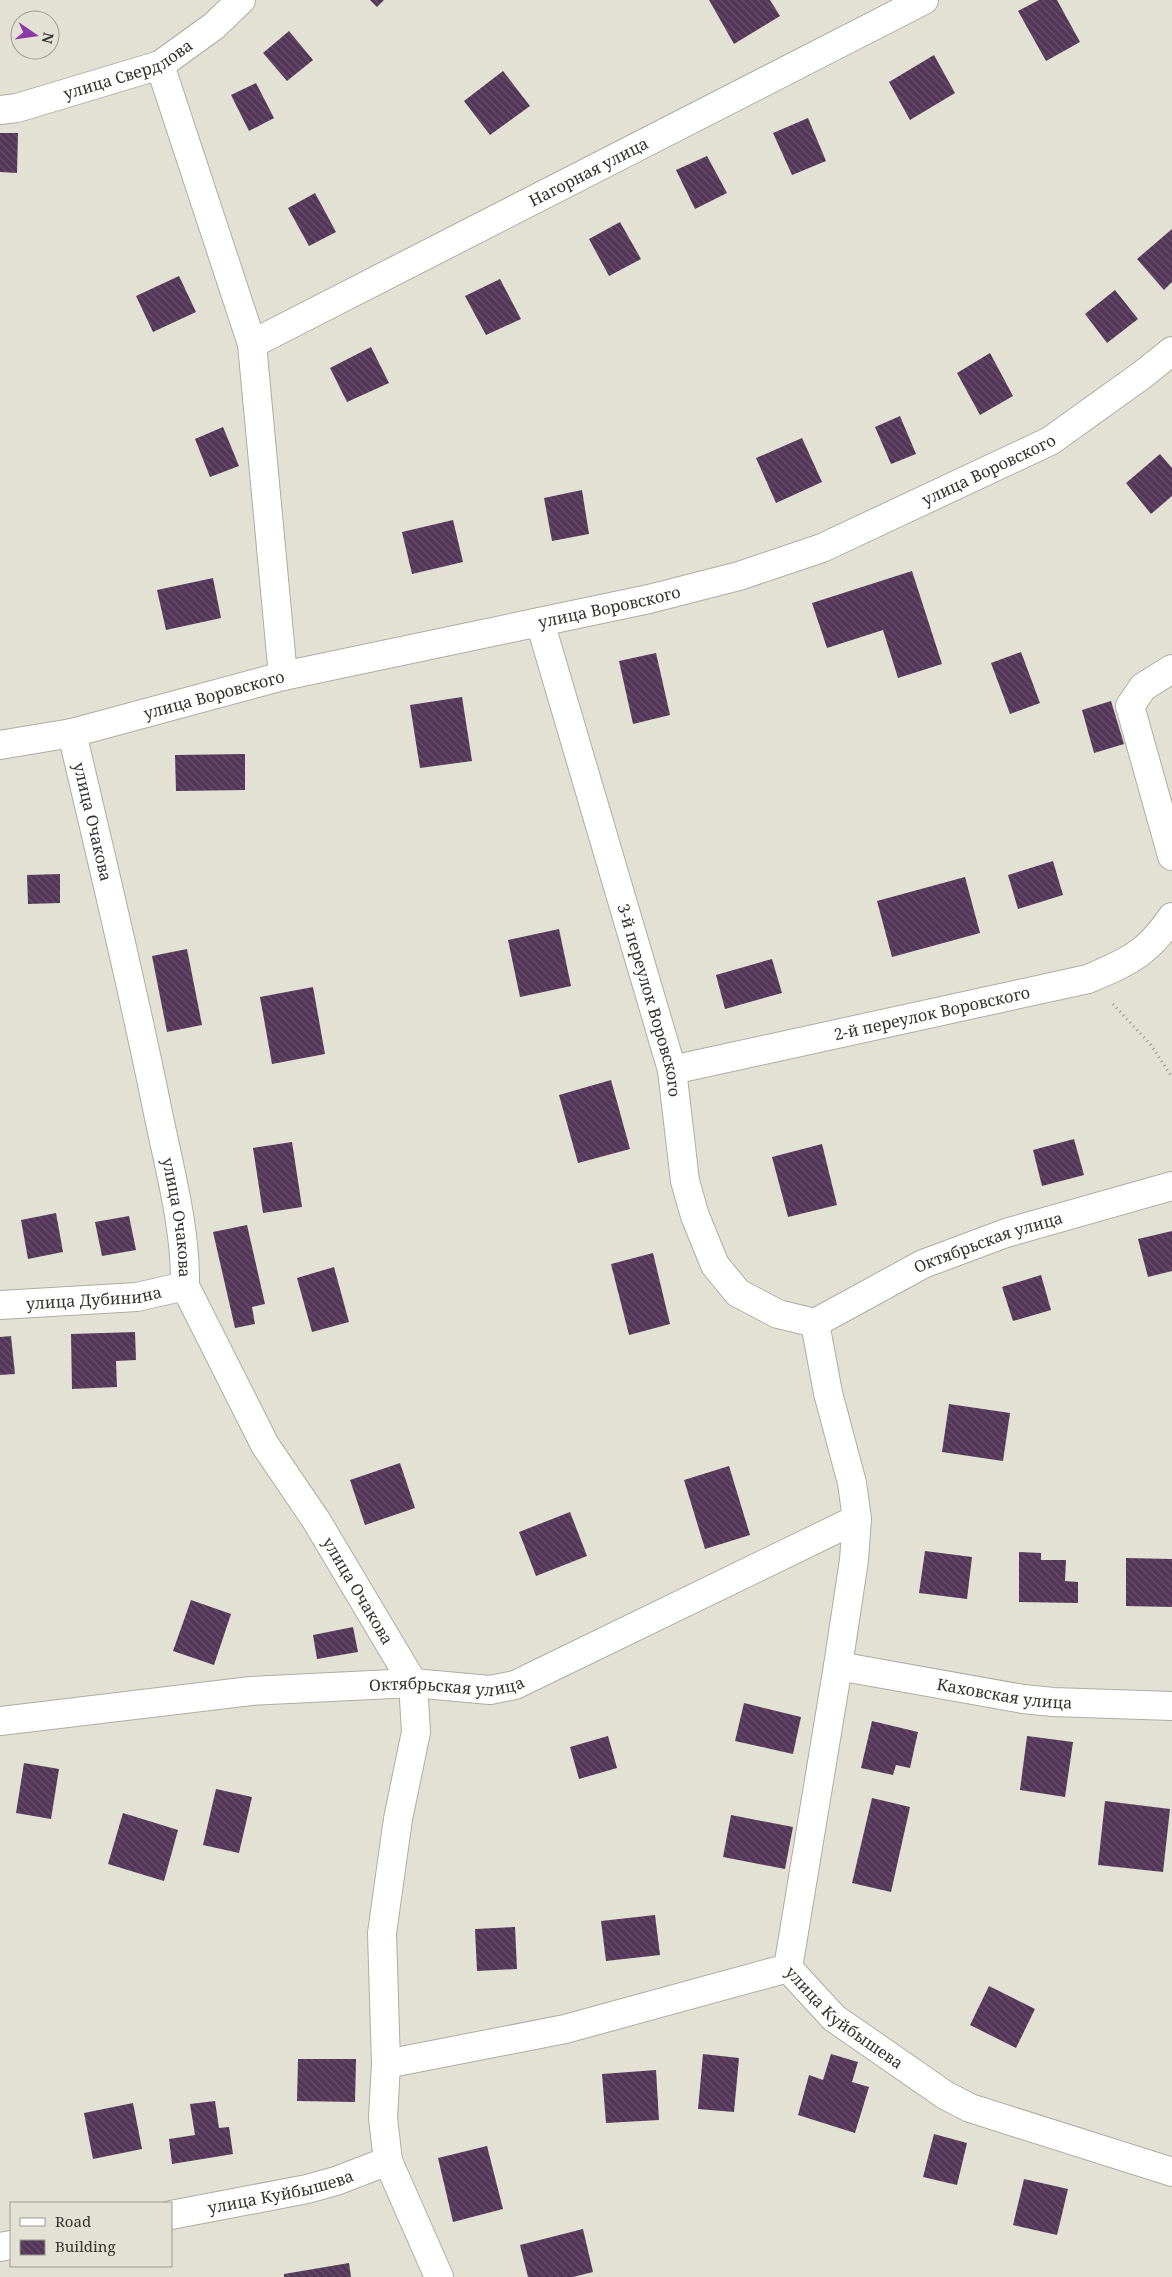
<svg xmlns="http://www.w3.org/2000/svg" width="1172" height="2277" font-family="'Noto Serif',serif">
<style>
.building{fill:url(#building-back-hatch)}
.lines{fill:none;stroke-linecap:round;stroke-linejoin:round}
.street-casing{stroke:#afada1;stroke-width:30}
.path{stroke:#96958c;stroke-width:3;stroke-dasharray:1 4;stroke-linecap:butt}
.street{stroke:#fff;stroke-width:28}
.labels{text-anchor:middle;stroke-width:5;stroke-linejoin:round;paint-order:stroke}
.street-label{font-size:16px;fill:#34332f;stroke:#e3e1d4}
</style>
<defs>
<pattern id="building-back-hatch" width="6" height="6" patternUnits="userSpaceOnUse" patternTransform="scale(1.25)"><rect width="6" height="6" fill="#533658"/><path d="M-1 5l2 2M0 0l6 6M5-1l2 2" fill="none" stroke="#69526d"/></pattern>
</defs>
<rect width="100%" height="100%" fill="#e3e1d4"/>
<g class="building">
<polygon points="370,0 384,0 377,7"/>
<polygon points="709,0 770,0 780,16 734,44"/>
<polygon points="1039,0 1057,0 1080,42 1046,61 1018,11"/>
<polygon points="289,31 313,60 287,81 263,53"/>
<polygon points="934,55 955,93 910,120 889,82"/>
<polygon points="503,71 530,106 490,135 464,101"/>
<polygon points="256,83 274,118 249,131 231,95"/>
<polygon points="808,118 826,161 792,175 773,133"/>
<polygon points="0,133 18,133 17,173 0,172"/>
<polygon points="707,156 727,193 695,209 676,170"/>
<polygon points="315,193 336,232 309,246 288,208"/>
<polygon points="620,222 641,259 609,276 589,239"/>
<polygon points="1172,229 1172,282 1164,290 1137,259"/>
<polygon points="179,276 196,312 153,332 136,296"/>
<polygon points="500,279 521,319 486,335 465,296"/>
<polygon points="1115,290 1138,319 1107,343 1085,314"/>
<polygon points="371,347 389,383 347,402 330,368"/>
<polygon points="990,353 1013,396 980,415 957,373"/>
<polygon points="900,416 916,454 891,464 875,427"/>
<polygon points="223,427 239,466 210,477 195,439"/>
<polygon points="802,438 822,482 776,503 756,458"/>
<polygon points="1160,454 1172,468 1172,496 1151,514 1126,483"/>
<polygon points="582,490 589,534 552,541 544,498"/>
<polygon points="453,520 463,562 412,574 402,532"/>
<polygon points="912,571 942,664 898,678 883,630 827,648 812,603"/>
<polygon points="213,578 221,618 166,630 157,590"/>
<polygon points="1021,652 1040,703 1010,714 991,663"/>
<polygon points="656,653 670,715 633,724 619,661"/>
<polygon points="462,697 472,761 420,768 410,705"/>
<polygon points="1111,701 1124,744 1094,753 1082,710"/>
<polygon points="245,754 245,790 176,791 175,755"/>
<polygon points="1053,861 1063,895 1018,909 1008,875"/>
<polygon points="60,874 60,903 28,904 27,875"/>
<polygon points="965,877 980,933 892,957 877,901"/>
<polygon points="559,929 571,986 520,997 508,940"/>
<polygon points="187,949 202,1025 167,1032 152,956"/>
<polygon points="772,959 782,993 725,1009 716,975"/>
<polygon points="313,987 325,1054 272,1064 260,997"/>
<polygon points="611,1080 630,1149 578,1163 559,1095"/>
<polygon points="1074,1139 1084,1175 1042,1186 1033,1150"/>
<polygon points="292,1142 302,1207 263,1213 253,1148"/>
<polygon points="822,1144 837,1205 788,1217 772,1157"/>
<polygon points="56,1213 63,1252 28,1259 21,1220"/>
<polygon points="129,1216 136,1250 102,1256 95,1222"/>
<polygon points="247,1225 265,1304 252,1307 255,1324 235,1328 213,1232"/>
<polygon points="1172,1231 1172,1271 1148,1277 1138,1239"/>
<polygon points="653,1253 670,1324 629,1335 611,1264"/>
<polygon points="334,1267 349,1322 312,1332 297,1278"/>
<polygon points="1041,1275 1051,1310 1013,1321 1002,1287"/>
<polygon points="135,1332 136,1360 116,1361 117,1387 72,1389 71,1334"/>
<polygon points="11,1336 15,1374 0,1375 0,1337"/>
<polygon points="949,1404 1010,1413 1003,1461 942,1452"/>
<polygon points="400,1463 415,1508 365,1525 350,1480"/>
<polygon points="729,1466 750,1535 705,1549 684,1480"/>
<polygon points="570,1512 587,1556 536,1576 519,1532"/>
<polygon points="925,1551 972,1557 967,1599 919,1593"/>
<polygon points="1019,1552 1041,1553 1041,1560 1066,1560 1065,1581 1078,1582 1078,1603 1019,1602"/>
<polygon points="1126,1558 1172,1559 1172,1607 1126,1606"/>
<polygon points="191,1600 231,1614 214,1665 173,1651"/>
<polygon points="353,1627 358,1652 317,1659 313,1635"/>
<polygon points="744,1703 801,1717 793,1754 735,1741"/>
<polygon points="872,1721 918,1732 910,1768 896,1765 893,1775 861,1768"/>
<polygon points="608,1736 617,1768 579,1779 570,1747"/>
<polygon points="1027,1736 1073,1742 1065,1797 1020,1790"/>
<polygon points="24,1763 59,1769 51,1819 16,1813"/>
<polygon points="216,1789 252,1797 239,1853 203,1845"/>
<polygon points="872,1798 910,1807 891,1892 852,1883"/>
<polygon points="1105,1801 1170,1809 1163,1872 1098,1865"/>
<polygon points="123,1813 178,1830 164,1881 108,1864"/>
<polygon points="731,1815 793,1827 785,1869 723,1857"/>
<polygon points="655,1915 660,1955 606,1961 601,1921"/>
<polygon points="515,1927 517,1969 477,1971 475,1929"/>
<polygon points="989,1986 1035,2009 1016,2048 970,2025"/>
<polygon points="703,2054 739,2058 734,2112 698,2109"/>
<polygon points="831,2054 858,2062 852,2082 869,2087 855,2133 798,2115 809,2075 823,2080"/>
<polygon points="298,2059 356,2059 355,2102 297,2101"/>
<polygon points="656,2070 659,2120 606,2123 602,2074"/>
<polygon points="215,2101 219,2128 229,2127 233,2154 172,2164 169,2139 195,2135 190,2104"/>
<polygon points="133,2103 142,2149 93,2159 84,2113"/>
<polygon points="934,2134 967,2143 957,2185 923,2177"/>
<polygon points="487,2146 503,2209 453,2222 438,2158"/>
<polygon points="1024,2179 1068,2189 1057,2235 1013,2225"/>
<polygon points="583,2229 593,2272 573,2277 528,2277 520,2245"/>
<polygon points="349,2263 351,2277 284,2277 284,2274"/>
</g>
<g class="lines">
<g class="street-casing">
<g id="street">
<polyline points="160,65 252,344 283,676"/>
<path id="s1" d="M0 110 17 108 160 65 214 26 241 0"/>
<path id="s2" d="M252 344 924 0"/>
<path id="s3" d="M540 622 672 1070 685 1181 695 1216 715 1265 738 1293 778 1314 815 1323"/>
<polyline points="1172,669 1143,687 1130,706 1172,856"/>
<path id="s4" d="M72 733C101 857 131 980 156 1103 168 1164 186 1225 185 1286L265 1445 316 1520 413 1683 416 1732 398 1819 382 1933 386 2064 383 2118 388 2161 439 2277"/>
<path id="s5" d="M0 745 72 733 283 676 649 599 739 576 822 548 1050 441 1142 375 1172 351"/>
<path id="s6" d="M672 1070 1088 979C1128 962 1147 954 1172 917"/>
<path id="s7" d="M0 1305 137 1297 185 1286"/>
<path id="s8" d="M815 1323 923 1264 1006 1233 1172 1186"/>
<path id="s9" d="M838 1666 1023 1699 1053 1702 1172 1706"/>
<path id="s10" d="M0 1721 251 1691 413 1683 490 1690 515 1685 857 1519"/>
<polyline points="788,1968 838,1666 854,1560 857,1519 852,1483 828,1393 815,1323"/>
<path id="s11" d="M386 2064 565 2029 788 1968 834 2018 945 2095 970 2108 1172 2172"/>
<path id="s12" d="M171 2215 307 2189 336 2181 388 2161"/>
<polyline points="0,2247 11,2245"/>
</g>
</g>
<polyline class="path" points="1113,1004 1151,1045 1172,1077"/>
<use href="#street" class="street"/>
</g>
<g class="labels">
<g class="street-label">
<text dy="6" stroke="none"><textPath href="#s1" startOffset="135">улица Свердлова</textPath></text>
<text dy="6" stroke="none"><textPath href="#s2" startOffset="378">Нагорная улица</textPath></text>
<text dy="6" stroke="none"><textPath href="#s5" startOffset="1030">улица Воровского</textPath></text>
<text dy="6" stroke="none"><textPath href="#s5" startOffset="625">улица Воровского</textPath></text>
<text dy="6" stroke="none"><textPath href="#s5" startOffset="220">улица Воровского</textPath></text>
<text dy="6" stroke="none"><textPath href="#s4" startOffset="91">улица Очакова</textPath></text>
<text dy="6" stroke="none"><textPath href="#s3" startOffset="394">3-й переулок Воровского</textPath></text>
<text dy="6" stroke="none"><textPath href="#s6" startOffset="266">2-й переулок Воровского</textPath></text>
<text dy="6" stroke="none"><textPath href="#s4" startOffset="496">улица Очакова</textPath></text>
<text dy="6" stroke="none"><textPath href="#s8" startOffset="192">Октябрьская улица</textPath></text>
<text dy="6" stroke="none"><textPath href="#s7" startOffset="94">улица Дубинина</textPath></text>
<text dy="6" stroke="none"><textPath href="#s4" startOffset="916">улица Очакова</textPath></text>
<text dy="6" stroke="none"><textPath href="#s10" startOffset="449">Октябрьская улица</textPath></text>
<text dy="6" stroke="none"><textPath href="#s9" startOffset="169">Каховская улица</textPath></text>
<text dy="6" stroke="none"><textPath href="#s11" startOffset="489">улица Куйбышева</textPath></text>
<text dy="6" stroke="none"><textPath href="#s12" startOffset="112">улица Куйбышева</textPath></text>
</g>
</g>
<rect x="10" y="2202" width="162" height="65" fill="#e3e1d4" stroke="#9d9b92"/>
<rect x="20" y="2218" width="25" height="8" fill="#ffffff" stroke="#9d9b92"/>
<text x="55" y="2227" font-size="15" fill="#34332f">Road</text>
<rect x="20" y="2240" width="25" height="15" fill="url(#building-back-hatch)" stroke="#9d9b92"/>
<text x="55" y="2252" font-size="15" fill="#34332f">Building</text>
<g transform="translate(35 35) rotate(103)"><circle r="24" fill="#e3e1d4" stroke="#9d9b92"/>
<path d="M0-4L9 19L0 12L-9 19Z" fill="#8d38a6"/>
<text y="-8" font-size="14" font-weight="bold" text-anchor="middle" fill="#34332f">N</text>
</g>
</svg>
